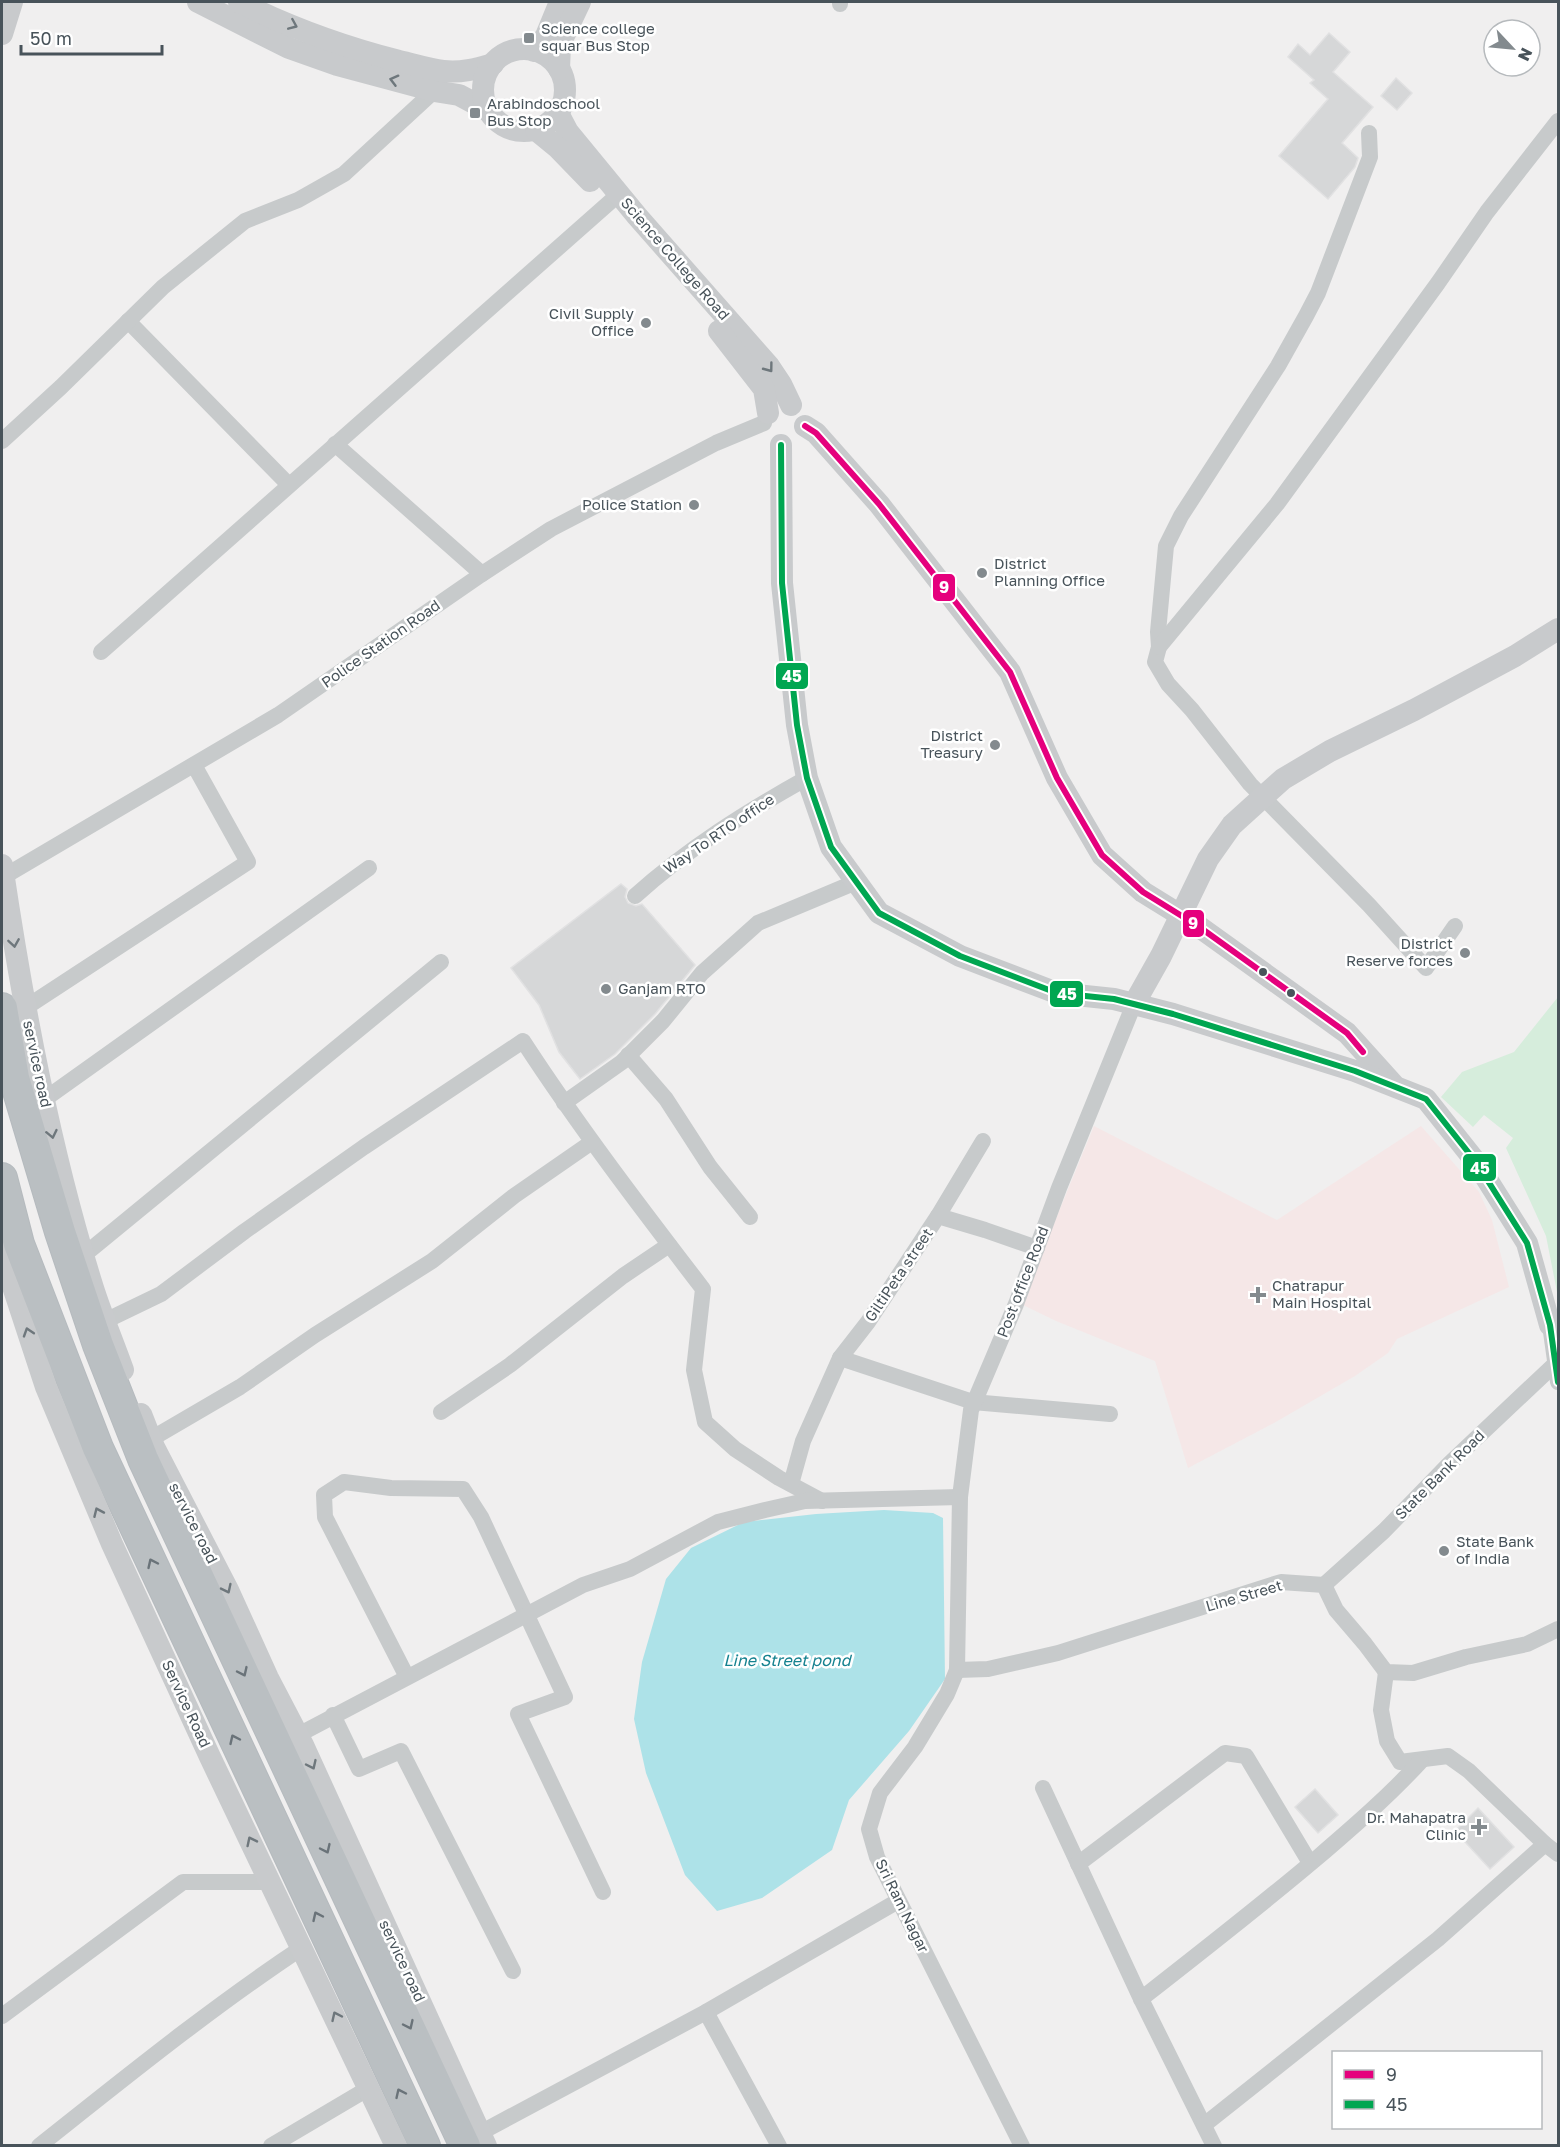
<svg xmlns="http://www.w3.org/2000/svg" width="1560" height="2147" font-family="'Golos Text',sans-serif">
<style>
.medical{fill:#f5e7e7}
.green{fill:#d6eddc}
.water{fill:#ade2e8}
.building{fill:#d6d7d8;stroke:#e1e1e2;stroke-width:1.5}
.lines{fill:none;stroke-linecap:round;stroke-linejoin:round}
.highway-casing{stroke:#b5babe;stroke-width:32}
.street{stroke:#c7cacb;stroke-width:16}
.secondary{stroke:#c8cacc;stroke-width:22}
.highway{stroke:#babfc2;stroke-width:30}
.bus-1-casing{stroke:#fff;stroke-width:10}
.bus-2-casing{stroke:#fff;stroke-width:10}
.bus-1{stroke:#e5007d;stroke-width:6}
.bus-2{stroke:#00a651;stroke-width:6}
.oneway{stroke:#6e777c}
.oneway2{stroke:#6a7379}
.poi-dot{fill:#838a8e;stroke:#fff;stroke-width:2}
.bus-dot{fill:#48535a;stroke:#fff;stroke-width:2}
.labels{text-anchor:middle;stroke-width:5;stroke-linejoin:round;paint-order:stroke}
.poi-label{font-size:15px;fill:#48535a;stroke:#fff;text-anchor:start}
.street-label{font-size:15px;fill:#48535a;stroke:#fff}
.water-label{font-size:16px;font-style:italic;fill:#168290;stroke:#fff}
.line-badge{stroke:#fff;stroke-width:2}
.badge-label{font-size:16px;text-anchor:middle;font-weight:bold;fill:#fff}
</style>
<rect width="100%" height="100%" fill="#f0efef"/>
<polygon class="medical" points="1094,1126 1277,1220 1421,1126 1479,1192 1492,1220 1509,1287 1397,1339 1388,1353 1355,1376 1274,1423 1188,1468 1155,1361 1056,1321 1021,1304"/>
<polygon class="green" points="1558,997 1558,1297 1546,1236 1506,1148 1513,1138 1484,1115 1473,1127 1441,1097 1462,1072 1514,1052"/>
<polygon class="water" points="884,1510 933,1513 943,1518 945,1679 909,1731 849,1800 832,1850 762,1898 717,1911 685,1875 646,1773 634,1719 642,1662 666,1579 691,1548 744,1522 816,1514"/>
<g class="building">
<polygon points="1329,33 1350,52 1333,72 1373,107 1342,143 1358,158 1355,167 1328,199 1279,156 1328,99 1310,83 1314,80 1288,57 1298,44 1310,55"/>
<polygon points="1396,78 1412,93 1397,110 1381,96"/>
<polygon points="621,884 627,889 625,897 628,903 636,906 642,904 695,965 655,1014 615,1054 580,1079 559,1052 539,1005 511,968"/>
<polygon points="1315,1789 1338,1815 1318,1833 1295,1807"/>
<polygon points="1478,1808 1514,1847 1490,1869 1455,1831"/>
</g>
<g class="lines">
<g class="highway-casing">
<g id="highway">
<polyline points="2,1008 14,1078 60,1232 98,1345 143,1459 465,2146"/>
<polyline points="2,1178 19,1244 98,1448 425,2146"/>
</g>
</g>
<g class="street">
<polyline points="840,4 840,2"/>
<polyline points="1369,133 1370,157 1318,293 1306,316 1278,366 1181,516 1166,546 1158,632 1159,647 1155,662 1168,684 1192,710 1250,784 1369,905 1426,968 1455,926"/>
<polyline points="128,321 289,485"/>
<polyline points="2,441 61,387 163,287 245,221 298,200 344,174 434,91"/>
<polyline points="335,444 482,574"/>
<polyline points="1159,647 1277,504 1438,283 1487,212 1558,121"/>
<polyline points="101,652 619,194"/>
<polyline points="3,877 278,715 482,574 551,529 716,443 764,423"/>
<path d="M635 896C687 849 746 812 807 778"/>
<polyline points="25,1008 248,862 194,765"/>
<polyline points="628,1055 666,1099 710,1167 750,1217"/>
<polyline points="45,1099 369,868"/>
<polyline points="564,1103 622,1062 663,1021 702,973 758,923 856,882"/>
<polyline points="938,1216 983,1141"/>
<polyline points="84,1255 441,962"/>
<path d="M105 1321 161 1294 245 1231 364 1147 523 1041C579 1127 641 1208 703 1289L694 1370 705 1422 735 1449 779 1478 822 1501"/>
<polyline points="1550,1325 1558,1382"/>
<polyline points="840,1358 973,1402 1110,1414"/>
<polyline points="441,1412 510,1365 623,1276 669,1245"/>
<polyline points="151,1439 240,1387 315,1335 432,1261 514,1196 592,1142"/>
<polyline points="791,1484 803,1441 840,1358 868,1322 938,1216 985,1230 1037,1248"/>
<polyline points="1324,1585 1384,1531 1449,1464 1555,1364"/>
<polyline points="957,1670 988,1669 1058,1653 1281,1582 1324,1585 1336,1610 1365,1644 1386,1672 1413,1673 1466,1657 1527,1644 1558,1629"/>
<polyline points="1386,1672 1381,1710 1387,1741 1400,1762 1448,1756 1469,1771 1545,1844 1558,1854"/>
<polyline points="407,1677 325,1517 324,1495 344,1482 391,1488 463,1489 481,1517 565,1697 518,1714 603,1892"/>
<polyline points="333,1715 359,1769 401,1751 513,1971"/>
<polyline points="298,1735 583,1585 630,1569 718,1522 765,1510 805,1501 960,1497"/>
<polyline points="1043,1788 1141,1999 1214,2146"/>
<polyline points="1078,1864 1225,1753 1246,1756 1310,1863"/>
<path d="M1141 1999C1200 1953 1259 1907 1317 1858 1353 1827 1389 1796 1421 1761"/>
<polyline points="706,2012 779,2146"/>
<polyline points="2,2016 183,1882 271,1882"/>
<polyline points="1204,2125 1438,1939 1545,1844"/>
<polyline points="480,2133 706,2012 898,1901"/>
<path d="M39 2146C126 2077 211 2008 303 1947"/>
<polyline points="271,2146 369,2088"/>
<polyline points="1022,2146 877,1857 869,1829 880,1793 915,1747 947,1694 957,1670 960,1497 971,1410 1016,1304 1059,1188 1134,1004"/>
</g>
<g class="secondary">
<polyline points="198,2 289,48 337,65 434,91 459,95 489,111"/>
<path d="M239 2C289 27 344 47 399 61 413 64 428 69 443 71 461 73 476 69 493 64"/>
<polyline points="2,34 12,2"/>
<circle cx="524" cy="90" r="41"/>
<polyline points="534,51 546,36 560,2"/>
<polyline points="559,69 560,44 580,2"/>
<polyline points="558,113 568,132 637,216 769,366 781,384 791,405"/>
<polyline points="536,130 558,148 590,181"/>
<polyline points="719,331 764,389 768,413"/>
<polyline points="805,426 816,433 879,504 1010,672 1057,778 1102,855 1143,892 1198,926 1347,1033 1393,1084"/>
<polyline points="781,445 782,583 797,725 807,778 831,847 879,913 960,956 1057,993 1114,999 1173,1014 1355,1071 1426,1099 1476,1162 1527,1243 1550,1325"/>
<path d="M2 865C23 1006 50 1151 93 1288 102 1316 113 1342 123 1370"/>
<polyline points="1134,1004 1161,956 1208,859 1232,825 1264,796 1283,779 1330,751 1414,710 1515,656 1558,629"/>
<polyline points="2,1253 46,1387 112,1544 210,1757 396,2146"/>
<polyline points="141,1414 154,1447 228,1590 268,1678 303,1745 486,2146"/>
</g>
<use href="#highway" class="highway"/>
<g class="bus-1-casing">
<polyline id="bus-1" points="805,426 816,433 879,504 1010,672 1057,778 1102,855 1143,892 1198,926 1347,1033 1363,1052"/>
</g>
<g class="bus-2-casing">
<polyline id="bus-2" points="781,445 782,583 797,725 807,778 831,847 879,913 960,956 1057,993 1114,999 1173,1014 1355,1071 1426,1099 1476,1162 1527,1243 1550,1325 1558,1382"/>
</g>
<use href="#bus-1" class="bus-1"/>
<use href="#bus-2" class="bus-2"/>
</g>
<defs><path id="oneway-chevron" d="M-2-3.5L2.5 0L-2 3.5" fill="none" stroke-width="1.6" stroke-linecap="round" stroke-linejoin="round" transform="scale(1.5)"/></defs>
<g class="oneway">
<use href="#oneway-chevron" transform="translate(293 25) rotate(23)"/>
<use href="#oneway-chevron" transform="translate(394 80) rotate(-165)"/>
<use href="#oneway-chevron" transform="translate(769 368) rotate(53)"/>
<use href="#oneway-chevron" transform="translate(14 943) rotate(81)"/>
<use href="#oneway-chevron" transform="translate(52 1134) rotate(78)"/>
<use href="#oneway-chevron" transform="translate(28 1332) rotate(-108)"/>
<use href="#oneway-chevron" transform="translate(98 1512) rotate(-114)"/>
<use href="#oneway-chevron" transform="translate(227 1589) rotate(64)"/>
<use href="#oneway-chevron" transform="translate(312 1765) rotate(65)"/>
<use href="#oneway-chevron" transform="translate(251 1841) rotate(-116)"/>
<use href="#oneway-chevron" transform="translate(336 2016) rotate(-115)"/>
</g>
<g class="oneway2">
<use href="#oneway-chevron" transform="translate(152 1563) rotate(-115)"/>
<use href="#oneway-chevron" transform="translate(243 1672) rotate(65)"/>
<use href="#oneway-chevron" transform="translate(234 1739) rotate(-115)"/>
<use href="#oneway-chevron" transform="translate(326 1849) rotate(65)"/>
<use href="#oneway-chevron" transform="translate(317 1916) rotate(-115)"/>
<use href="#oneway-chevron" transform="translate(409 2025) rotate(65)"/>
<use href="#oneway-chevron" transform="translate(400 2093) rotate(-115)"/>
</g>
<g class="poi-dot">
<rect x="523" y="32" width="12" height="12" rx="3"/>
<rect x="469" y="107" width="12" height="12" rx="3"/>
<circle cx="646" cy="323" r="6"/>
<circle cx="694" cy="505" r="6"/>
<circle cx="982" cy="573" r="6"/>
<circle cx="995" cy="745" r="6"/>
<circle cx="1465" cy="953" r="6"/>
<circle cx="606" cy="989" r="6"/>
<path d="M1255 1286h6v6h6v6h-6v6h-6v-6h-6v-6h6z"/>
<circle cx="1444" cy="1551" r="6"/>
<path d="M1476 1818h6v6h6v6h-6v6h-6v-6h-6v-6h6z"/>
</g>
<g class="bus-dot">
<circle cx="1263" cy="972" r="5"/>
<circle cx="1291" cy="993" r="5"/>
</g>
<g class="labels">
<g class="poi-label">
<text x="541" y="34">Science college<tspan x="541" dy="17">squar Bus Stop</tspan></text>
<text x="487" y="109">Arabindoschool<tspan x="487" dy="17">Bus Stop</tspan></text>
<text x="634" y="319" text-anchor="end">Civil Supply<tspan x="634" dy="17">Office</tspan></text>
<text x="682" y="510" text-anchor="end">Police Station</text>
<text x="994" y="569">District<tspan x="994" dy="17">Planning Office</tspan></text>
<text x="983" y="741" text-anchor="end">District<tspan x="983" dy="17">Treasury</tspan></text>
<text x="1453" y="949" text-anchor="end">District<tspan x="1453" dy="17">Reserve forces</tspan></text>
<text x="618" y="994">Ganjam RTO</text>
<text x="1272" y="1291">Chatrapur<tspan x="1272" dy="17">Main Hospital</tspan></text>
<text x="1456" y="1547">State Bank<tspan x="1456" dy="17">of India</tspan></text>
<text x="1466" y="1823" text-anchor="end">Dr. Mahapatra<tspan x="1466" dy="17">Clinic</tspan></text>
</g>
<g class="street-label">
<text transform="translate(675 259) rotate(49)" y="5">Science College Road</text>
<text transform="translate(381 644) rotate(-35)" y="5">Police Station Road</text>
<text transform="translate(719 834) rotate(-34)" y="5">Way To RTO office</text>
<text transform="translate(37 1064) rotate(78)" y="5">service road</text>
<text transform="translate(899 1275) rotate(-56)" y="5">GiltiPeta street</text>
<text transform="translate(1023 1282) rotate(-69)" y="5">Post office Road</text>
<text transform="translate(1440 1475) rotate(-45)" y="5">State Bank Road</text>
<text transform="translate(193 1523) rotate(63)" y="5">service road</text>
<text transform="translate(1244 1596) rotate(-16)" y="5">Line Street</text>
<text transform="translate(186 1704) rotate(65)" y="5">Service Road</text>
<text transform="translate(902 1906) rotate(64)" y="5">Sri Ram Nagar</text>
<text transform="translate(402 1961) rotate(65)" y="5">service road</text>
</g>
<g class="water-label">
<text x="787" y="1666">Line Street pond</text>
</g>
</g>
<g class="line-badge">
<rect x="932" y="573" width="24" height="29" rx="6" fill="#e5007d"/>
<rect x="775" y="662" width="34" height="28" rx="6" fill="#00a651"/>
<rect x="1182" y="909" width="23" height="29" rx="6" fill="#e5007d"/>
<rect x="1049" y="980" width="35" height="28" rx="6" fill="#00a651"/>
<rect x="1462" y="1153" width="35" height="29" rx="6" fill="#00a651"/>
</g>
<g class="badge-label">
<text x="944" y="593">9</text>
<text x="792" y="682">45</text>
<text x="1193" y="929">9</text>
<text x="1067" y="1000">45</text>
<text x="1480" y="1174">45</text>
</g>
<rect width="1560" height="2147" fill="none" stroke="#48535a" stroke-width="6"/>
<rect x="1332" y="2051" width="210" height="78" fill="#ffffff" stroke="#b6babd" stroke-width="1.5"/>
<rect x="1344" y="2070" width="30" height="9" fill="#e5007d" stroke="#b6babd" stroke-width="1.5"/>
<text x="1386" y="2081" font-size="18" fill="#48535a">9</text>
<rect x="1344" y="2100" width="30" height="9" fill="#00a651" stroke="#b6babd" stroke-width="1.5"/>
<text x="1386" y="2111" font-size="18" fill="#48535a">45</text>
<g transform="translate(1512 48) rotate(116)"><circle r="28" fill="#ffffff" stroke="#b6babd" stroke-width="1.5"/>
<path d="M0-4.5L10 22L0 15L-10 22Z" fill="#838a8e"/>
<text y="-9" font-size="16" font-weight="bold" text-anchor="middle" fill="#48535a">N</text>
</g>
<path d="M21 45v9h141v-9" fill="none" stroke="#48535a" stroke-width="3"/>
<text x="30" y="45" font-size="18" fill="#48535a" stroke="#ffffff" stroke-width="4.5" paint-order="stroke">50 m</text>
</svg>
